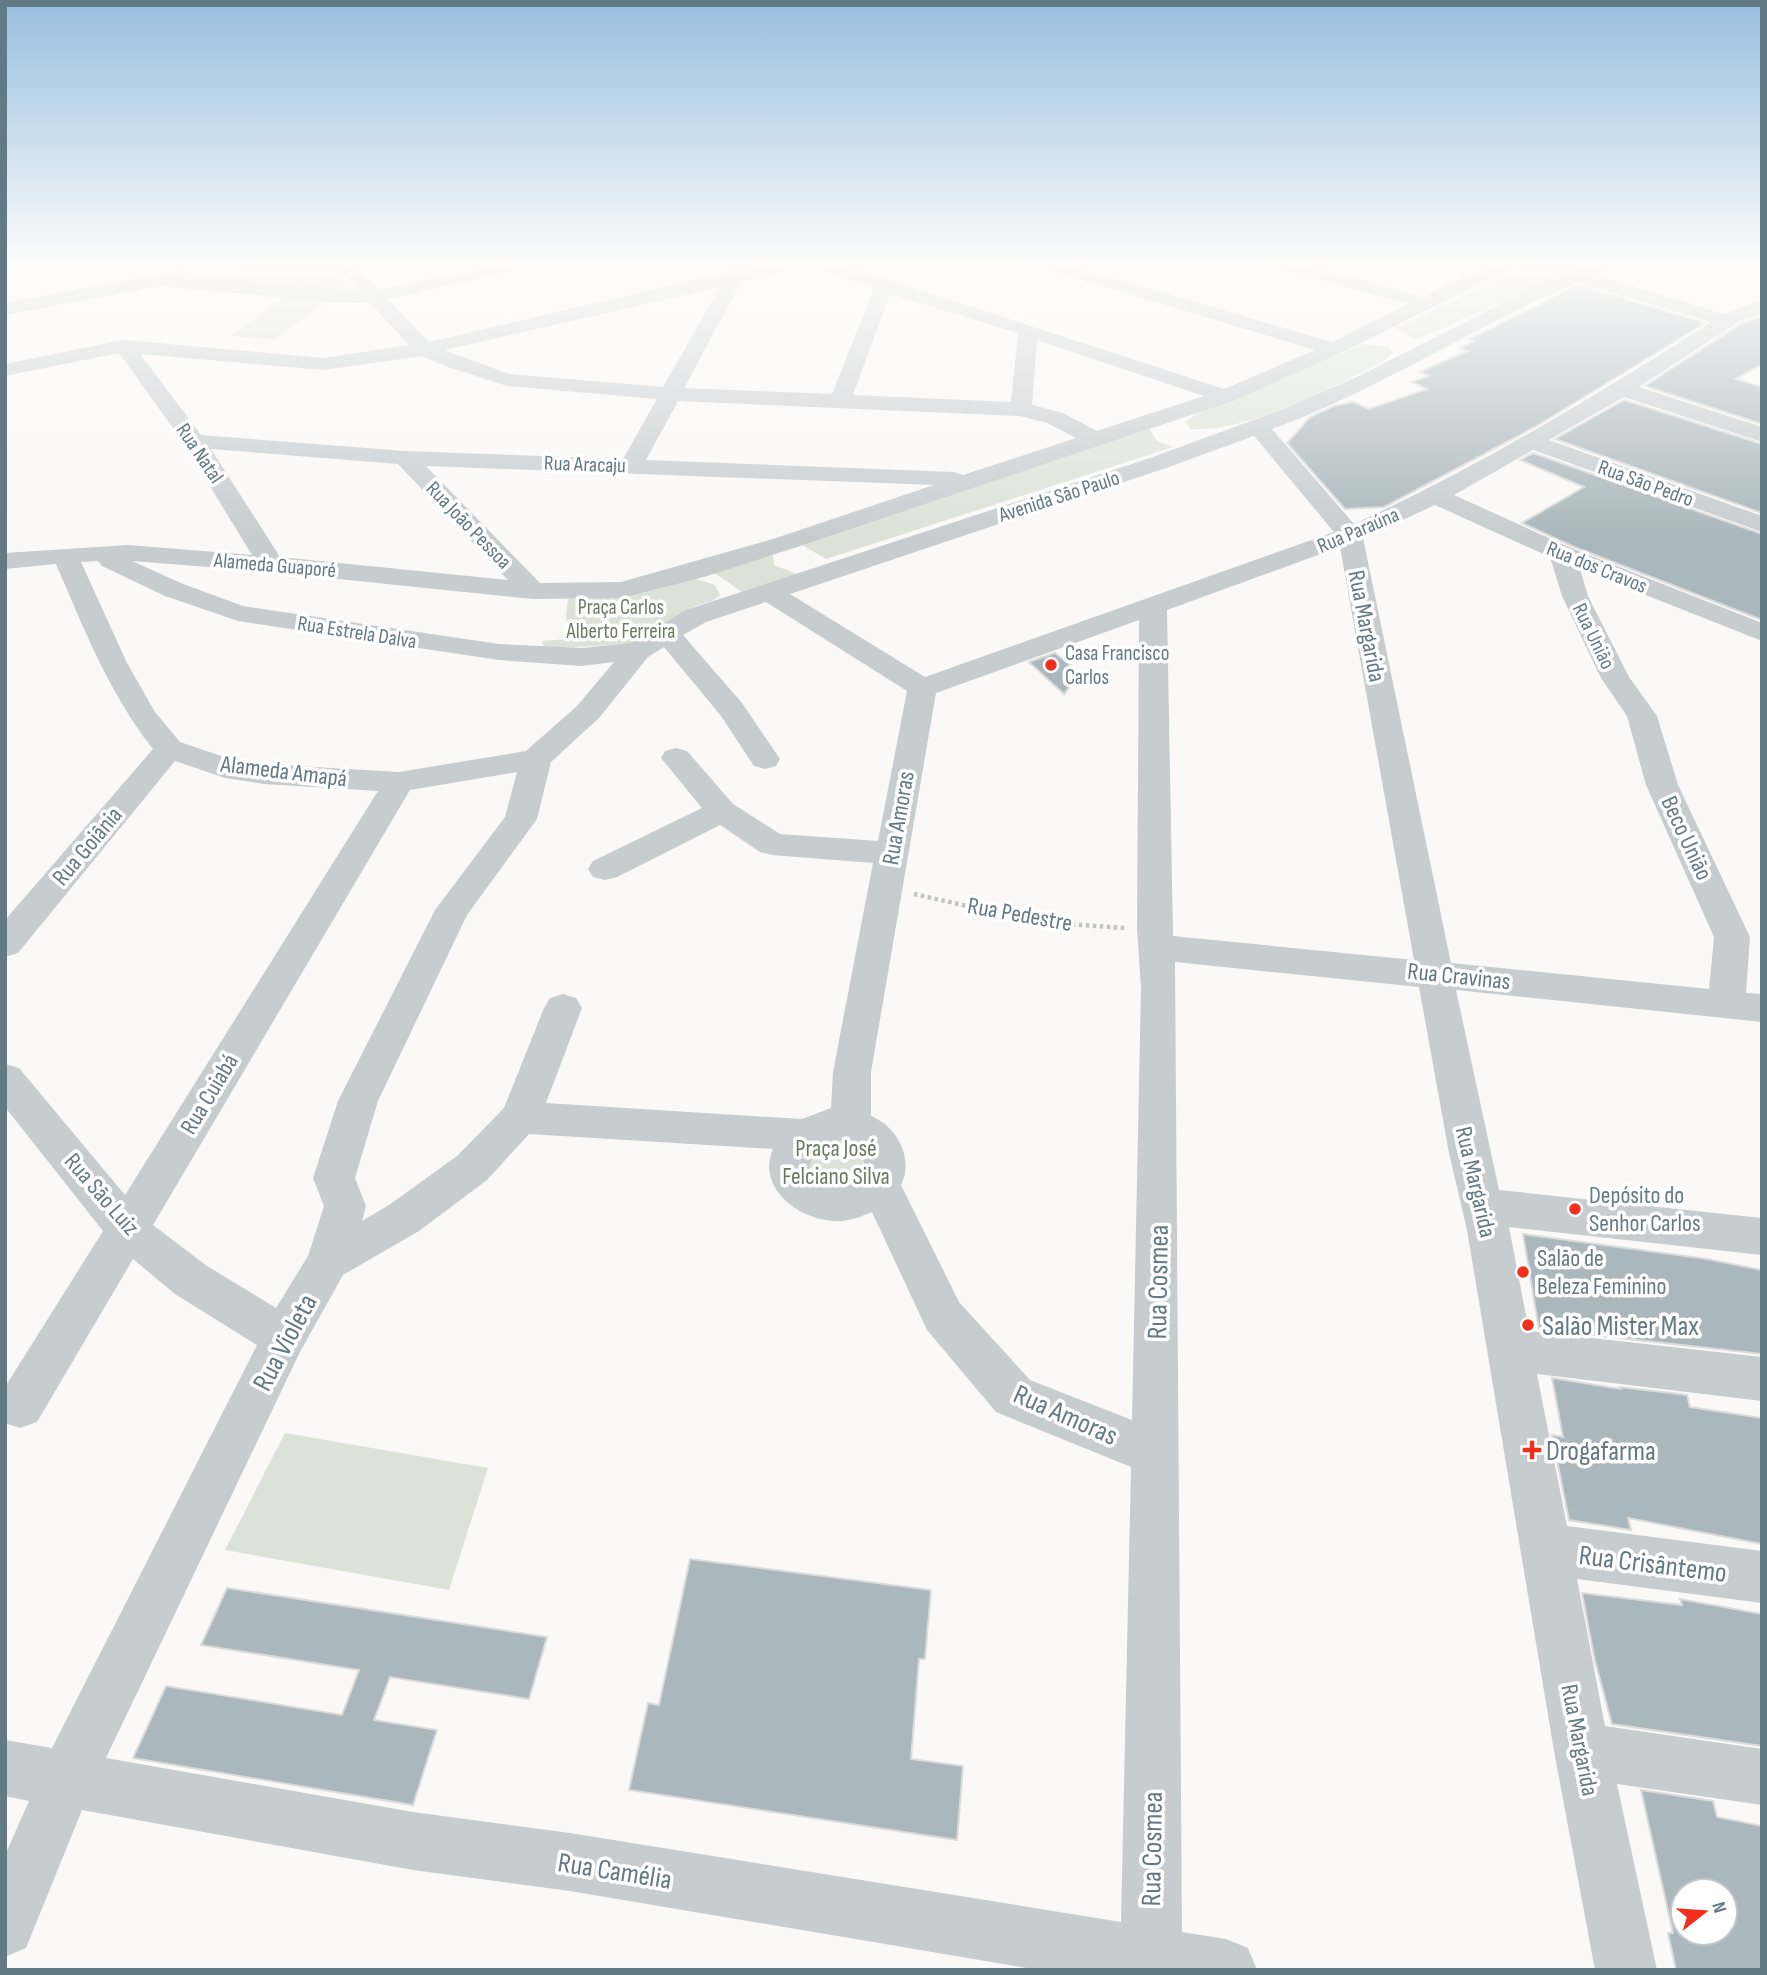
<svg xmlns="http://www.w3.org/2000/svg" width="1767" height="1975" font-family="'Sofia Sans Condensed',sans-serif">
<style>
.green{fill:#dce2d7}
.building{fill:#aab7bc;stroke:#dbdbd9;stroke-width:2;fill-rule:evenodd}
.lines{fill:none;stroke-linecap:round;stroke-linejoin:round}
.path{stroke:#c0c4c5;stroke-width:4.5;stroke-dasharray:3.5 3.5;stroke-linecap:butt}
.minor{fill:#c7cccf;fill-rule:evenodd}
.poi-dot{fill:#f32e1d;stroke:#fff;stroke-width:2.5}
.labels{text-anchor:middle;stroke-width:7;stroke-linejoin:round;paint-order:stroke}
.far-street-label{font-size:21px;fill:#627a85;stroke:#fff}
.far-park-label{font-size:21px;fill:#6a7b61;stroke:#fff}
.far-poi-label{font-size:21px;fill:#627a85;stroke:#fff;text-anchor:start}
.street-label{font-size:24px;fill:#627a85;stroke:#fff}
.park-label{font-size:24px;fill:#6a7b61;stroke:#fff}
.poi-label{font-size:24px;fill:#627a85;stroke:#fff;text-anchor:start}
.near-street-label{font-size:28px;fill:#627a85;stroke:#fff}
.near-poi-label{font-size:28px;fill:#627a85;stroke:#fff;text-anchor:start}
</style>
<rect width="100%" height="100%" fill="#faf9f7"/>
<g class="green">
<polygon points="268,263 330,263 352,293 185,280"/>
<polygon points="1533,263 1591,263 1415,340 1395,328"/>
<polygon points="284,297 325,302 275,340 231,336"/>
<path d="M1364 344 1389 347 1393 353 1384 361C1332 387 1248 433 1190 429L1185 421 1205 410Z"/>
<polygon points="1150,429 1157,441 1173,447 826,559 802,545"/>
<polygon points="772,550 774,565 802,576 745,594 710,570"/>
<polygon points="687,576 715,585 720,595 712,601 695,606 638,643 562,648 544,647 542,641 568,639 566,617 568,599 600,597"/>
<polygon points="823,1137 864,1145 868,1171 855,1185 823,1188 803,1159"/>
<polygon points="285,1433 488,1468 449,1590 225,1550"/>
</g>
<g class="building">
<polygon points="1579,285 1705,323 1535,427 1384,507 1345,509 1287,443 1310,417 1334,406 1353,402 1369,409 1427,389 1411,382 1429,376 1419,372 1468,351 1460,348 1475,341 1470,339"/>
<polygon points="1762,316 1762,364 1736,379 1762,387 1762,424 1645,386 1741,324"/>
<polygon points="1624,400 1762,444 1762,513 1555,439"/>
<polygon points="1533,453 1762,534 1762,620 1572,546 1522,523 1584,487 1520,460"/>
<polygon points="1055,653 1080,673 1064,694 1029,662"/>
<polygon points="1523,1234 1707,1259 1762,1270 1762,1354 1539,1329"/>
<polygon points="1552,1378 1621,1389 1620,1387 1687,1395 1690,1407 1762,1418 1762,1544 1628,1518 1631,1530 1569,1520 1552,1435 1563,1437"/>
<polygon points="690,1559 931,1590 925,1659 919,1659 911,1759 963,1766 957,1840 629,1790 648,1703 659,1705"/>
<polygon points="227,1588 547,1637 529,1699 390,1677 374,1720 437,1730 413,1805 133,1758 166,1686 342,1715 359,1670 201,1645"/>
<polygon points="1582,1593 1682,1605 1680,1599 1762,1614 1762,1746 1612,1724 1595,1661"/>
<path d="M1641 1790 1713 1801 1717 1817 1762 1826V1970H1676L1668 1933H1673ZM1683 1891H1725V1933H1683Z"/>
</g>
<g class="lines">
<polyline class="path" points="914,894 1039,922 1126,928"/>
<path class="minor" d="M334 263H353L379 290 504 263H537L534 267 528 268 388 299 429 342 735 270 775 263H807L804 267 741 282 684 388 832 394 874 289 815 267 812 263H837L1224 389 1315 350 1038 267 1035 263H1063L1332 342 1408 304 1273 267 1270 263H1299L1424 297 1493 263H1516L1513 267 1341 353 1233 401 791 549 704 577 621 598 533 599 271 572 132 561 183 584 243 606 499 644 582 648 631 643 686 610 1150 458 1281 410 1359 376 1566 271 1594 263H1619L1616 267 1594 275 1724 314 1762 300V313L1740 321 1639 387 1762 427V442L1624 397 1549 440 1762 516V532L1533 450 1454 495 1571 548 1762 623V641L1580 569 1588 596 1629 677 1657 716 1678 785 1750 937 1746 993 1762 994V1022L1456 990 1499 1190 1762 1218V1255L1509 1227 1529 1331 1762 1357V1401L1537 1374 1567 1526 1762 1551V1603L1577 1579 1605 1726 1762 1749V1805L1617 1784 1657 1970H1595L1554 1751 1467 1230 1449 1153 1419 987 1175 962 1182 1932 1226 1939 1248 1948 1257 1970H1039L570 1891 413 1870 82 1810 26 1948 5 1957V1855L29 1801 5 1796V1740L52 1748 257 1345 175 1294 133 1259 37 1422 20 1428 5 1423V1387L103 1231 5 1107V1064L19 1068 125 1195 378 791 264 784 225 778 175 761 18 953 5 957V920L153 749C109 693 84 629 56 564L5 569V553L128 545 252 555 183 442 119 353 5 376V364L124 340 324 358 409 345 369 302 339 303 160 286 5 315V303L182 270 189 272 190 277 359 291ZM1577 282 1711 322C1596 396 1478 467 1354 524L1272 429C1378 390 1473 327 1577 282ZM720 287 663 387 509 374 444 350ZM890 294 1018 333 1011 402 853 395ZM1037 340 1204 396 1097 431 1063 413 1032 405ZM140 354 324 370 422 356 448 367 507 386 657 399 623 459 405 451 201 435ZM678 401 1020 416 1047 423 1076 438 963 475 954 472 646 460ZM1254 436 1334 532 925 677 790 594 1166 468ZM211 449 398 464 508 580 280 557ZM426 466 934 485 773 539 621 582 540 583ZM1435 505 1550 557 1562 596 1601 678 1627 716 1646 785 1714 937 1709 989 1451 963 1363 538ZM1340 547 1414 960 1173 936 1167 610ZM98 561 102 566 165 596 238 621 499 660 582 666 614 662 577 706 526 751 399 772 264 764 230 759 180 742 155 712 127 663 81 562ZM766 602 907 691 878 841 780 834 733 804 687 751 676 748 665 751 661 758 702 808 593 861 588 869 593 877 605 880 617 877 720 825 760 852 772 855 873 863 833 1072 831 1108 802 1119 546 1103 582 1008 576 998 563 994 550 998 544 1008 504 1108 457 1156 389 1205 362 1221 366 1206 355 1178 378 1101 467 915 537 819 551 762 599 718 648 657 664 647 721 716 754 766 765 769 776 766 780 759 742 703 683 635 706 622ZM1139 620 1137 929 1141 988 1132 1420 1030 1380 959 1302 901 1185C914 1159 898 1127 871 1116V1072L936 693ZM517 772 505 817 435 910 338 1101 313 1178 324 1206 308 1256 276 1308 207 1266 153 1225 410 790ZM529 1134 773 1149C756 1188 799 1220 834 1221 848 1222 860 1217 872 1212L927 1330 996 1412 1131 1467 1121 1922 570 1833 413 1812 106 1758 300 1352 343 1275 419 1231 487 1180ZM833 1140 849 1142 864 1155V1173L850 1184H825L810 1169C810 1153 820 1147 833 1140Z"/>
</g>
<linearGradient id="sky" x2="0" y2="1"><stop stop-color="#96bede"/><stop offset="0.49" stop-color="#fdfcfb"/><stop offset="1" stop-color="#fdfcfb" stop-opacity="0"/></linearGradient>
<rect width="1767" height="539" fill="url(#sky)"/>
<g class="poi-dot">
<circle cx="1051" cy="665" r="7"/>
<circle cx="1575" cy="1209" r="7"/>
<circle cx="1523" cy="1272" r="7"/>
<circle cx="1528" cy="1325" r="7"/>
<path d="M1528.5 1439.5h7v7h7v7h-7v7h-7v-7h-7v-7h7z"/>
</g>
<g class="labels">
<g class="far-street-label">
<text transform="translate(200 453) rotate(56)" y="7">Rua Natal</text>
<text transform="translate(585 464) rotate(2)" y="7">Rua Aracaju</text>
<text transform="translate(1646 483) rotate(20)" y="7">Rua São Pedro</text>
<text transform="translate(1059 496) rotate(-18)" y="7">Avenida São Paulo</text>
<text transform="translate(469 525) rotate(46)" y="7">Rua João Pessoa</text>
<text transform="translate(1358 530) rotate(-23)" y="7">Rua Paraúna</text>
<text transform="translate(275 565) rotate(5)" y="7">Alameda Guaporé</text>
<text transform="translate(1597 567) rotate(22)" y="7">Rua dos Cravos</text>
<text transform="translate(357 632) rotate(9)" y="7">Rua Estrela Dalva</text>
<text transform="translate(1594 636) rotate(64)" y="7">Rua União</text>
</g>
<g class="far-park-label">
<text x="621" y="614">Praça Carlos<tspan x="621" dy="24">Alberto Ferreira</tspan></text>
</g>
<g class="far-poi-label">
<text x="1065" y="660">Casa Francisco<tspan x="1065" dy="24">Carlos</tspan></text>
</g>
<g class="street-label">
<text transform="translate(1367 626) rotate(79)" y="8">Rua Margarida</text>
<text transform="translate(284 771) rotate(7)" y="8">Alameda Amapá</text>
<text transform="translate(898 818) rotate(-80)" y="8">Rua Amoras</text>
<text transform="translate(1687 838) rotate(65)" y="8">Beco União</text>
<text transform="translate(87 846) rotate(-50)" y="8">Rua Goiânia</text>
<text transform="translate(1020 914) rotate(10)" y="8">Rua Pedestre</text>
<text transform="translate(1459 976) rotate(6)" y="8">Rua Cravinas</text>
<text transform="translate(209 1094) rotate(-59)" y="8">Rua Cuiabá</text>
<text transform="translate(1476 1182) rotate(77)" y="8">Rua Margarida</text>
<text transform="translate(102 1194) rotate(49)" y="8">Rua São Luiz</text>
<text transform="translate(1580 1740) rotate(79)" y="8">Rua Margarida</text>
</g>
<g class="park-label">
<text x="836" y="1156">Praça José<tspan x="836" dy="28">Felciano Silva</tspan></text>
</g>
<g class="poi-label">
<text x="1589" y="1203">Depósito do<tspan x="1589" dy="28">Senhor Carlos</tspan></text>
<text x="1537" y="1266">Salão de<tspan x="1537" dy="28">Beleza Feminino</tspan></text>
</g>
<g class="near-street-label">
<text transform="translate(1157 1282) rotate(-89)" y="10">Rua Cosmea</text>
<text transform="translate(284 1342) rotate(-62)" y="10">Rua Violeta</text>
<text transform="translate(1066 1414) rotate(24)" y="10">Rua Amoras</text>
<text transform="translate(1653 1563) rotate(7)" y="10">Rua Crisântemo</text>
<text transform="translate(1151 1849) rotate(-89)" y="10">Rua Cosmea</text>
<text transform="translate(615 1870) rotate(9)" y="10">Rua Camélia</text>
</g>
<g class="near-poi-label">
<text x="1542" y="1335">Salão Mister Max</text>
<text x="1546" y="1460">Drogafarma</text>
</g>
</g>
<rect width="1767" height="1975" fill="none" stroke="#627a85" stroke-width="14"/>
<g transform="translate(1704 1912) rotate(73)"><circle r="33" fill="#ffffff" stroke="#c0cace" stroke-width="2"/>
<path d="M0-5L12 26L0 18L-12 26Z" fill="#f32e1d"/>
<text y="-10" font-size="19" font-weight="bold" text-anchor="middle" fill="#627a85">N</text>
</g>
</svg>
